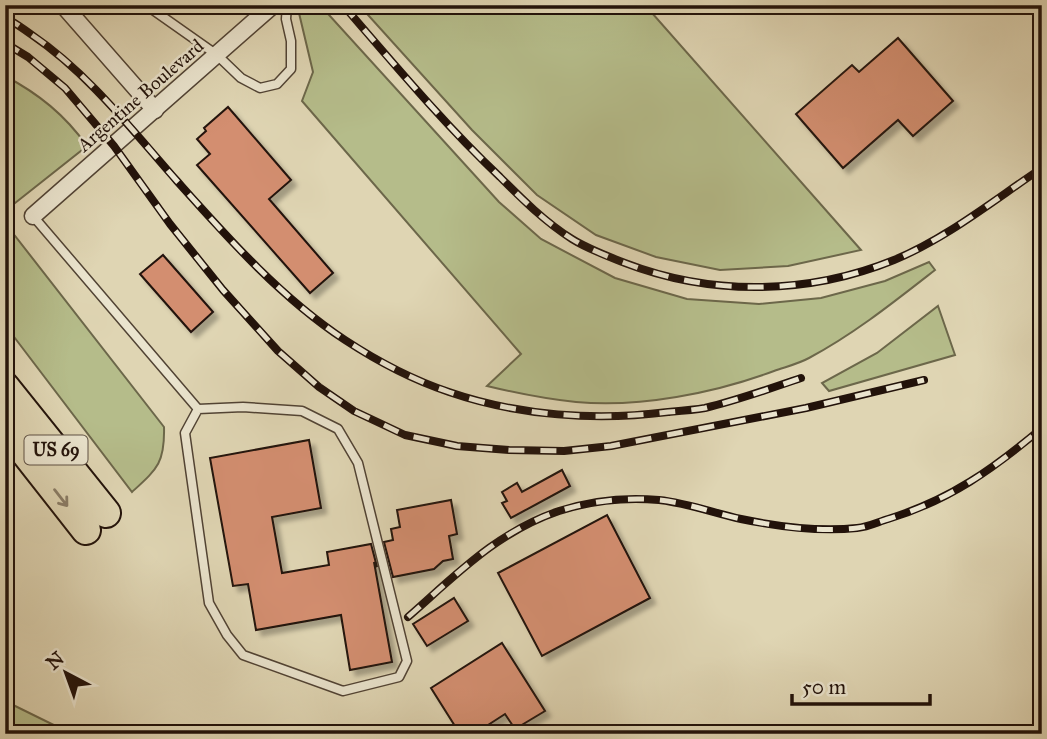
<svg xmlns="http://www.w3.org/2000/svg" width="1047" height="739" font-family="'IM FELL Great Primer',serif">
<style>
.green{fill:#b5bc8a;stroke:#6c674a;stroke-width:2}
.building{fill:#d38e70;stroke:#22120a;stroke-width:2;filter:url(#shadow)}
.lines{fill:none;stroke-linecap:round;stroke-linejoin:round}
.lane-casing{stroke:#514334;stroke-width:11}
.street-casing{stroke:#514334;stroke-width:19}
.highway-casing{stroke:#22120a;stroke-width:32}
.lane{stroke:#eae4ce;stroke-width:8}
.street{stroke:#eae4ce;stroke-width:16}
.highway{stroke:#dfd5b3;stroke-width:28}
.rail-casing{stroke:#22120a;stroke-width:8}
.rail{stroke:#eae4ce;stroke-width:5;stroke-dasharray:16;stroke-linecap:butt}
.oneway{stroke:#8a7d67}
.labels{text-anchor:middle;stroke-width:5;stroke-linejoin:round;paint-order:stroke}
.shield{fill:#eae4ce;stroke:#5e5145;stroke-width:2}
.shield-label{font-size:18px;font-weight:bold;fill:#22120a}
.street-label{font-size:19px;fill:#22120a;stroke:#eae4ce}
</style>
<defs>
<filter id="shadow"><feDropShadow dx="5.5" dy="5.5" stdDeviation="2" flood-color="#0004"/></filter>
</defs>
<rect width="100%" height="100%" fill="#dfd5b3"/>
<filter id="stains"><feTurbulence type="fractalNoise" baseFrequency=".00286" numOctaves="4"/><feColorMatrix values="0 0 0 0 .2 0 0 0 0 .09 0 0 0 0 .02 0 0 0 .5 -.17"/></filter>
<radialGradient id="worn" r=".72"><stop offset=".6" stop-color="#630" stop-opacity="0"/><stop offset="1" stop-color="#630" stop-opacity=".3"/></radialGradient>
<g class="green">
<path d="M303 5H320L499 202 541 239 615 278 687 299 759 304 821 298 885 281 929 262 935 270C894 302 854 334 809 358 798 364 785 367 774 371 715 393 639 408 576 402 546 399 516 393 487 386L521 354 302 101 313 72 299 13Z"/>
<polygon points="359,5 645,5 861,250 788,266 720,270 656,257 596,235 537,195 472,130"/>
<path d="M5 76C39 94 65 115 87 146L5 211Z"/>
<path d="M5 223 164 427C165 463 157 469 132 492L5 325Z"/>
<polygon points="938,306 955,355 829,391 822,383 877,353"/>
<polygon points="5,701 72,734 5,734"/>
</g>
<g class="building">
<polygon points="898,38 953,101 913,136 898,120 843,168 796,114 852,65 859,72"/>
<polygon points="228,107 291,180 269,199 333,273 310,293 197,165 210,154 197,139 206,131 204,128"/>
<polygon points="163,255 213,312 191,332 140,274"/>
<polygon points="309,440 321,508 272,517 282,573 329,565 327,552 371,544 377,567 374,562 392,662 350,670 341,615 256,630 248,584 233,586 210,458"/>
<polygon points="562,470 570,486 511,518 502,503 507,501 502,492 517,483 522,492"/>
<polygon points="451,500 457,534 449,536 453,559 443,561 434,569 393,577 384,542 393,540 391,529 400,527 397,510"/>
<polygon points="607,515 650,598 542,656 498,573"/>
<polygon points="454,598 468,621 427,646 413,624"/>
<polygon points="502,643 545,711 515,729 505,714 474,734 460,734 431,688"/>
</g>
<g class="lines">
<g class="lane-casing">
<g id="lane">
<polyline points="146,5 217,55 241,78 260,88 277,84 291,69 291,41 286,19 287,5"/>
<polyline points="33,216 198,409 243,407 302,411 338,429 358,463 407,661 399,677 343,691 243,655 227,635 209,603 185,433 198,409"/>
</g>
</g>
<g class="street-casing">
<g id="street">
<polyline points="63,5 155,110"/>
<polyline points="33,216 273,5"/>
</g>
</g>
<g class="highway-casing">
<g id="highway">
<polyline points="5,387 106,513"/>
<polyline points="5,427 86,530"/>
</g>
</g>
<use href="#lane" class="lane"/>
<use href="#street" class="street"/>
<use href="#highway" class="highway"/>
<g class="rail-casing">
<g id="rail">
<path d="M343 5C394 64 444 124 500 177 522 199 545 222 572 239 588 249 607 256 625 263 711 296 808 295 894 260 947 238 994 200 1042 168"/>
<path d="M5 18C15 22 23 29 32 35 88 73 132 130 177 181 228 238 280 297 345 340 377 361 413 380 449 392 519 416 596 421 668 412 680 411 693 410 705 408 738 400 769 389 801 378"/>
<polyline points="5,43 28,57 65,88 114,146 170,224 223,290 278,351 319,387 354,411 405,435 457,446 509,450 564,451 611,446 806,408 924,380"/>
<path d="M408 617C456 575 497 532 559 511 590 501 626 497 659 500 687 503 714 513 741 519 780 527 818 532 857 528 868 527 878 522 888 519 950 500 993 469 1042 428"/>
</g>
</g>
<use href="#rail" class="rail"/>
</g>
<defs><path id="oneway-shaft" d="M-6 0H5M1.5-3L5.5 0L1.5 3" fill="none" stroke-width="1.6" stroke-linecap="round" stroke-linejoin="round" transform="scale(1.75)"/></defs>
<use class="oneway" href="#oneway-shaft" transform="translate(61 498) rotate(52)"/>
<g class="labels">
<rect class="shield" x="24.5" y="435.5" width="63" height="29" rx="5"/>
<g class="shield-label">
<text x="56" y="456">US 69</text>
</g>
<g class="street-label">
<text transform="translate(140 95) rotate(-41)" y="7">Argentine Boulevard</text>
</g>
</g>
<rect width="1047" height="739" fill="none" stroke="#dfd5b3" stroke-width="28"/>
<rect x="7" y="7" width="1033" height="725" fill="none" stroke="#22120a" stroke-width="3.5"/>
<rect x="14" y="14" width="1019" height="711" fill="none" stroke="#22120a" stroke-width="2"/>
<g transform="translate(66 673) rotate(319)" stroke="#eae4ce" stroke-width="5" paint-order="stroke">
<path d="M0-5L12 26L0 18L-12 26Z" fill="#22120a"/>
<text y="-10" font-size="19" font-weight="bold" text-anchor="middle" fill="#22120a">N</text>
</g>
<path d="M792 694v10h138v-10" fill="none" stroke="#22120a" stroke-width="3.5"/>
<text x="802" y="694" font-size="21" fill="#22120a" stroke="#eae4ce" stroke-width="5" paint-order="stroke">50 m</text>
<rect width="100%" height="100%" filter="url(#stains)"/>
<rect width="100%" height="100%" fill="url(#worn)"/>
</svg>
